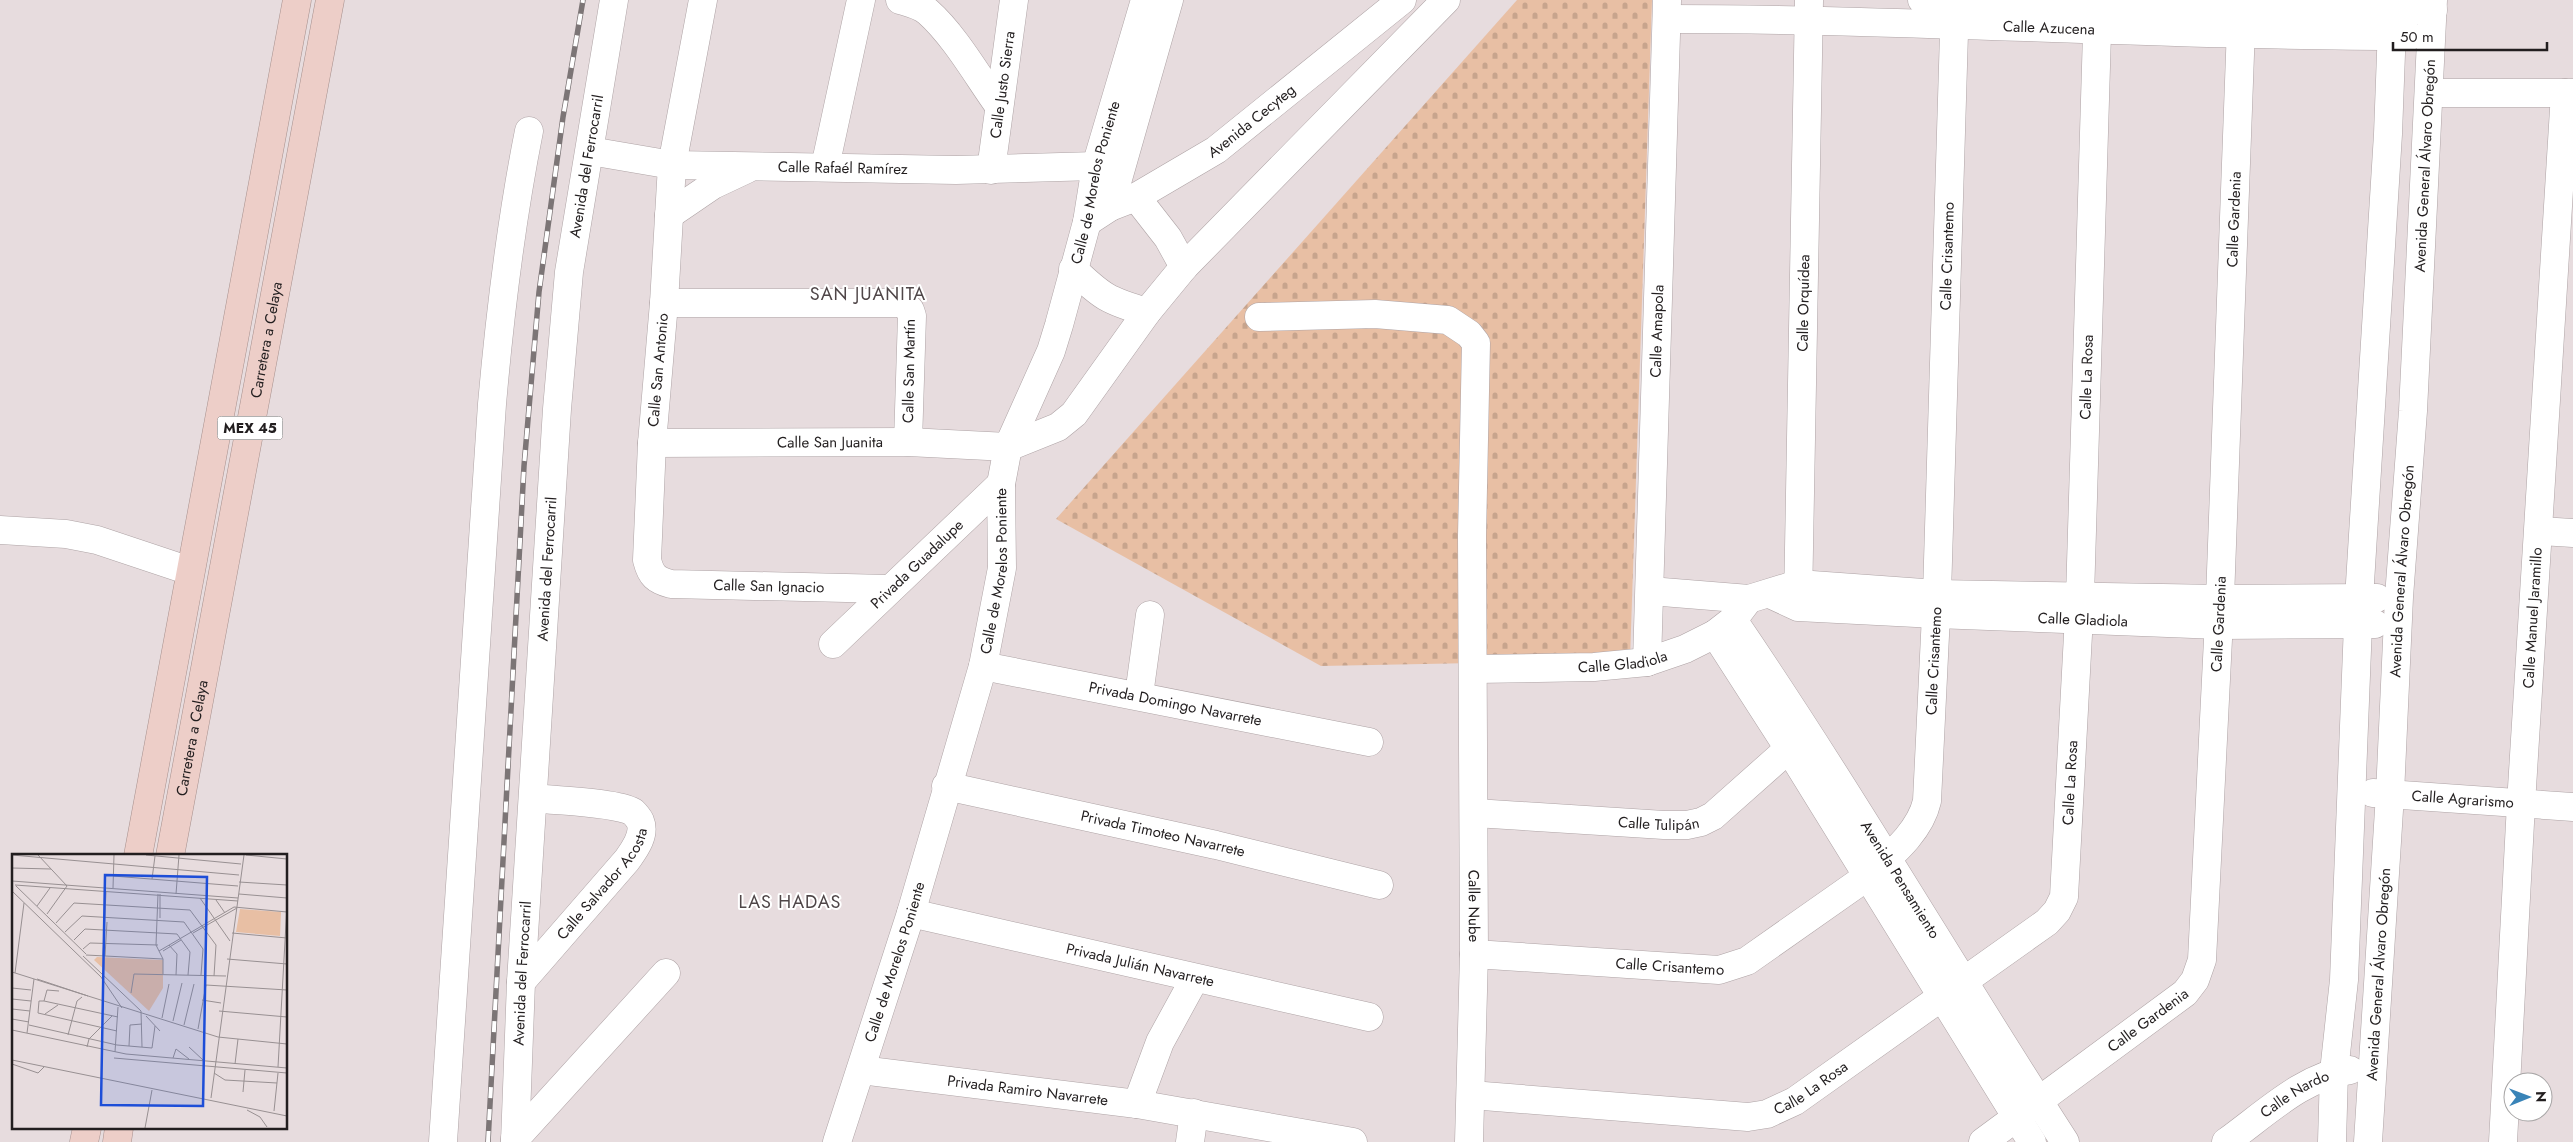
<svg xmlns="http://www.w3.org/2000/svg" width="2573" height="1142" font-family="Jost,sans-serif">
<style>
.cemetery{fill:url(#cemetery-stones)}
.lines{fill:none;stroke-linecap:round;stroke-linejoin:round}
.minor-casing{stroke:#aea3a5;stroke-width:29}
.highway-casing{stroke:#a6908d;stroke-width:29}
.minor{stroke:#fff;stroke-width:28}
.highway{stroke:#edcec8;stroke-width:28}
.rail-casing{stroke:#7c7576;stroke-width:5.5}
.rail{stroke:#fff;stroke-width:4;stroke-dasharray:11;stroke-linecap:butt}
.labels{text-anchor:middle;stroke-width:4;stroke-linejoin:round;paint-order:stroke}
.shield{fill:#fff;stroke:#646262;stroke-width:1}
.shield-label{font-size:14px;font-weight:bold;fill:#221e1f}
.street-label{font-size:15px;fill:#221e1f;stroke:#fff}
.quarter-label{font-size:18px;letter-spacing:1px;fill:#4f4648;stroke:#fff}
.inset-road{fill:none;stroke:#989092;stroke-width:1}
.view{fill:#1d4ed8;fill-opacity:0.15;stroke:#1d4ed8;stroke-width:2.5}
.inset-edge{fill:none;stroke:#221e1f;stroke-width:2.5}
</style>
<defs>
<pattern id="cemetery-stones" width="16" height="16" patternUnits="userSpaceOnUse" patternTransform="scale(1.25)"><rect width="16" height="16" fill="#e8bfa4"/><path d="M2 7V4a2 2 0 0 1 4 0v3zM10 15v-3a2 2 0 0 1 4 0v3z" fill="#c7a48d"/></pattern>
</defs>
<rect width="100%" height="100%" fill="#e7dcde"/>
<polygon class="cemetery" points="1517,0 1652,0 1630,660 1321,666 1056,519"/>
<g class="lines">
<g class="minor-casing">
<g id="minor">
<path id="s1" d="M703 0 672 165 664 303 652 443 647 560C651 576 656 580 671 584L888 589"/>
<path d="M900 0C910 3 920 5 928 12 955 36 978 77 999 106"/>
<polyline points="1922,0 2242,10 2433,10"/>
<path id="s2" d="M1667 19C1914 19 2162 36 2410 36"/>
<polyline points="2430,93 2573,93"/>
<path id="s3" d="M590 151 672 165 956 170 1096 166"/>
<polyline points="825,167 861,0"/>
<path id="s4" d="M991 170 1014 0"/>
<polyline points="1136,197 1168,238 1184,267"/>
<polyline points="1110,207 1169,0"/>
<polyline points="669,215 713,185 747,169"/>
<path id="s5" d="M1087 222 1110 207 1136 197 1216 150 1402 0"/>
<path d="M1073 269C1101 296 1108 301 1147 312"/>
<polyline points="664,303 902,303 910,310 912,316 908,442"/>
<path id="s6" d="M1259 317 1375 314 1448 320 1469 334 1476 343 1472 536 1474 954 1469 1142"/>
<path id="s7" d="M652 443 908 442 1008 447 1058 427 1074 414 1147 312 1184 267 1446 0"/>
<polyline points="0,530 66,534 97,540 190,571"/>
<polyline points="2540,531 2573,533"/>
<polyline points="1650,591 1749,599"/>
<path id="s8" d="M1770 594 1798 607 1936 614 2219 625 2375 624"/>
<path id="s9" d="M1798 603 1809 1"/>
<path id="s10" d="M1733 620C1849 790 1953 969 2065 1142"/>
<polyline points="1715,634 1789,749 2032,1142"/>
<path id="s11" d="M833 644 1001 484"/>
<path id="s12" d="M1647 662 1667 1"/>
<path id="s13" d="M983 666 1369 742"/>
<path id="s14" d="M1475 669 1594 667 1647 662 1685 649 1715 634 1733 620 1749 599 1798 584 1937 594 2220 599 2377 598"/>
<polyline points="1139,695 1150,615"/>
<path id="s15" d="M946 786 1216 845 1379 885"/>
<path id="s16" d="M2373 793 2573 807"/>
<path id="s17" d="M1475 813 1664 825H1687L1701 822 1713 816 1802 737"/>
<path id="s18" d="M911 913 1369 1017"/>
<path id="s19" d="M1474 954 1719 970 1747 961 1868 876C1891 855 1920 832 1927 801L1937 594 1955 0"/>
<path id="s20" d="M521 982 627 860C634 850 646 835 640 821 639 819 635 814 633 812 615 802 557 801 534 798"/>
<path id="s21" d="M861 1070 1137 1104 1353 1142"/>
<path id="s22" d="M1471 1095 1748 1117 1767 1114 1795 1101 2047 922 2057 911 2064 897 2080 597 2098 0"/>
<polyline points="1137,1104 1160,1042 1195,978"/>
<polyline points="515,1139 666,973"/>
<path d="M443 1142 492 404C500 313 511 221 529 131"/>
<path id="s23" d="M515 1142 521 982 557 409 569 272 614 0"/>
<path id="s24" d="M837 1142 911 913 983 666 1002 568 1001 484 1008 447 1051 351 1059 325 1087 222 1096 166 1145 0"/>
<polyline points="1190,1142 1194,1113"/>
<path id="s25" d="M1983 1142 2185 993 2195 980 2202 960 2220 599 2242 0"/>
<path id="s26" d="M2226 1142C2264 1115 2303 1076 2350 1070"/>
<polyline points="2332,1142 2334,1072 2344,980 2359,599 2388,134 2393,0"/>
<path id="s27" d="M2368 1142 2390 794 2399 597 2413 411 2433 0"/>
<path id="s28" d="M2503 1142 2521 804 2565 93"/>
</g>
</g>
<g class="highway-casing">
<g id="highway">
<polyline points="138,856 297,0"/>
<path id="s29" d="M170 856 330 0"/>
<polyline points="84,1142 87,1128"/>
<polyline points="117,1142 119,1128"/>
</g>
</g>
<use href="#minor" class="minor"/>
<use href="#highway" class="highway"/>
<g class="rail-casing">
<polyline id="rail" points="488,1142 524,466 539,292 563,117 583,0"/>
</g>
<use href="#rail" class="rail"/>
</g>
<g class="labels">
<rect class="shield" x="217.5" y="416.5" width="65" height="23" rx="4"/>
<g class="shield-label">
<text x="250" y="433">MEX 45</text>
</g>
<g class="street-label">
<text dy="5" stroke="none"><textPath href="#s2" startOffset="382">Calle Azucena</textPath></text>
<text dy="5" stroke="none"><textPath href="#s4" startOffset="86">Calle Justo Sierra</textPath></text>
<text dy="5" stroke="none"><textPath href="#s5" startOffset="194">Avenida Cecyteg</textPath></text>
<text dy="5" stroke="none"><textPath href="#s23" startOffset="979">Avenida del Ferrocarril</textPath></text>
<text dy="5" stroke="none"><textPath href="#s27" startOffset="978">Avenida General Álvaro Obregón</textPath></text>
<text dy="5" stroke="none"><textPath href="#s3" startOffset="254">Calle Rafaél Ramírez</textPath></text>
<text dy="5" stroke="none"><textPath href="#s24" startOffset="999">Calle de Morelos Poniente</textPath></text>
<text dy="5" stroke="none"><textPath href="#s25" startOffset="1030">Calle Gardenia</textPath></text>
<text dy="5" stroke="none"><textPath href="#s19" startOffset="1065">Calle Crisantemo</textPath></text>
<text dy="5" stroke="none"><textPath href="#s9" startOffset="300">Calle Orquídea</textPath></text>
<text dy="5" stroke="none"><textPath href="#s12" startOffset="331">Calle Amapola</textPath></text>
<text dy="5" stroke="none"><textPath href="#s29" startOffset="525">Carretera a Celaya</textPath></text>
<text transform="translate(658 370) rotate(-85)" y="5">Calle San Antonio</text>
<text transform="translate(909 371) rotate(-89)" y="5">Calle San Martín</text>
<text dy="5" stroke="none"><textPath href="#s22" startOffset="1188">Calle La Rosa</textPath></text>
<text dy="5" stroke="none"><textPath href="#s7" startOffset="178">Calle San Juanita</textPath></text>
<text dy="5" stroke="none"><textPath href="#s11" startOffset="116">Privada Guadalupe</textPath></text>
<text dy="5" stroke="none"><textPath href="#s23" startOffset="574">Avenida del Ferrocarril</textPath></text>
<text dy="5" stroke="none"><textPath href="#s24" startOffset="594">Calle de Morelos Poniente</textPath></text>
<text dy="5" stroke="none"><textPath href="#s27" startOffset="572">Avenida General Álvaro Obregón</textPath></text>
<text dy="5" stroke="none"><textPath href="#s1" startOffset="698">Calle San Ignacio</textPath></text>
<text dy="5" stroke="none"><textPath href="#s28" startOffset="525">Calle Manuel Jaramillo</textPath></text>
<text dy="5" stroke="none"><textPath href="#s8" startOffset="316">Calle Gladiola</textPath></text>
<text dy="5" stroke="none"><textPath href="#s25" startOffset="625">Calle Gardenia</textPath></text>
<text dy="5" stroke="none"><textPath href="#s14" startOffset="148">Calle Gladiola</textPath></text>
<text dy="5" stroke="none"><textPath href="#s19" startOffset="660">Calle Crisantemo</textPath></text>
<text dy="5" stroke="none"><textPath href="#s13" startOffset="196">Privada Domingo Navarrete</textPath></text>
<text dy="5" stroke="none"><textPath href="#s29" startOffset="120">Carretera a Celaya</textPath></text>
<text dy="5" stroke="none"><textPath href="#s22" startOffset="782">Calle La Rosa</textPath></text>
<text dy="5" stroke="none"><textPath href="#s16" startOffset="90">Calle Agrarismo</textPath></text>
<text dy="5" stroke="none"><textPath href="#s17" startOffset="184">Calle Tulipán</textPath></text>
<text dy="5" stroke="none"><textPath href="#s15" startOffset="222">Privada Timoteo Navarrete</textPath></text>
<text dy="5" stroke="none"><textPath href="#s10" startOffset="309">Avenida Pensamiento</textPath></text>
<text dy="5" stroke="none"><textPath href="#s20" startOffset="128">Calle Salvador Acosta</textPath></text>
<text dy="5" stroke="none"><textPath href="#s6" startOffset="789">Calle Nube</textPath></text>
<text dy="5" stroke="none"><textPath href="#s24" startOffset="189">Calle de Morelos Poniente</textPath></text>
<text dy="5" stroke="none"><textPath href="#s18" startOffset="235">Privada Julián Navarrete</textPath></text>
<text dy="5" stroke="none"><textPath href="#s19" startOffset="196">Calle Crisantemo</textPath></text>
<text dy="5" stroke="none"><textPath href="#s23" startOffset="169">Avenida del Ferrocarril</textPath></text>
<text dy="5" stroke="none"><textPath href="#s27" startOffset="168">Avenida General Álvaro Obregón</textPath></text>
<text dy="5" stroke="none"><textPath href="#s25" startOffset="205">Calle Gardenia</textPath></text>
<text dy="5" stroke="none"><textPath href="#s22" startOffset="348">Calle La Rosa</textPath></text>
<text dy="5" stroke="none"><textPath href="#s21" startOffset="168">Privada Ramiro Navarrete</textPath></text>
<text dy="5" stroke="none"><textPath href="#s26" startOffset="84">Calle Nardo</textPath></text>
</g>
<g class="quarter-label">
<text x="868" y="300">SAN JUANITA</text>
<text x="790" y="908">LAS HADAS</text>
</g>
</g>
<g transform="translate(12 854)">
<rect width="275" height="275" fill="#e7dcde"/>
<path d="M228 55 269 58 268 82 224 78Z" fill="#e8bfa4"/>
<path d="M85 103 151 106V134L137 157 82 106Z" fill="#e8bfa4"/>
<path class="inset-road" d="M0 1 227 21M26 1 55 32 35 60M134 1 229 10M234 1 275 5M0 14 39 15M101 22 226 32M140 25 143 2M0 27 226 44M227 28 275 31M3 31 226 47M4 32 74 100M101 34 102 1M0 37 89 123 110 154M146 40 144 91 151 105V120M164 40 167 1M227 40 275 44M188 44 218 87M204 46 213 59M25 52 38 34M148 64V40M44 69 62 49 178 56 204 91 202 122M53 78 70 62 172 68 191 95 189 121M181 79 225 54M220 79 275 84M62 86 73 75 165 80 178 98 176 121M157 91 165 100 164 121M71 95 78 89 146 91M147 97 222 53 275 58M151 97 169 86M74 101 151 105M71 102 129 157 130 193M91 102 94 37M93 102 95 68M215 105 275 110M0 118 206 183 275 190M3 119 12 49M25 125 76 142M0 134 19 136M47 137 35 136 32 147 106 163M119 139 122 120 214 122M0 145 19 147M190 146 209 149M32 147H27L26 159 105 177M0 155 18 157M207 157 275 163M33 160 46 151M134 162 148 177M150 164 157 130M0 165 17 168M161 167 170 129M17 171 105 191 140 194 143 172M172 171 182 130M186 175 194 131 275 136M0 176 114 200 275 214M15 179 22 125M56 181 65 147 70 143M117 192 118 171 130 170M75 193 77 185 100 162M177 193 191 206M103 198 106 153M102 204 275 219M161 204 164 195 177 205M0 206 275 262M0 210 26 219 32 213M223 210 226 185M266 213 275 51M202 219 213 226 265 229M231 238 233 216M199 244 232 1M235 256 248 263 255 273M262 257 266 219M133 274 140 236"/>
<path class="view" d="M93 21 195 23 191 252 89 251Z"/>
<rect width="275" height="275" class="inset-edge"/>
</g>
<g transform="translate(2528 1097) rotate(89)"><circle r="24" fill="#ffffff" stroke="#a7a5a5"/>
<path d="M0-4L9 19L0 12L-9 19Z" fill="#3984b8"/>
<text y="-8" font-size="14" font-weight="bold" text-anchor="middle" fill="#221e1f">N</text>
</g>
<path d="M2393 42v8h154v-8" fill="none" stroke="#221e1f" stroke-width="2.5"/>
<text x="2400" y="42" font-size="15" fill="#221e1f" stroke="#ffffff" stroke-width="4" paint-order="stroke">50 m</text>
</svg>
